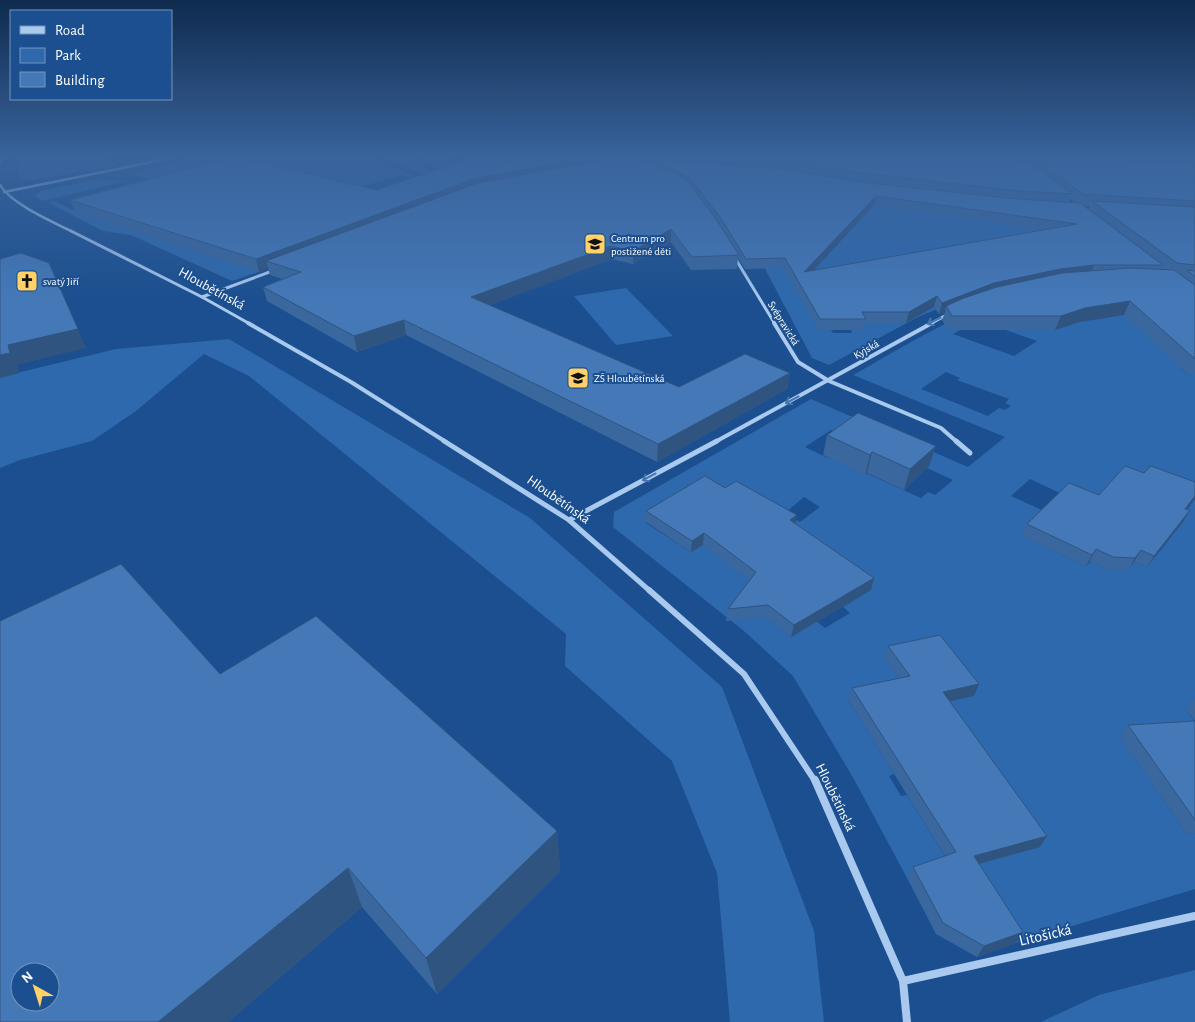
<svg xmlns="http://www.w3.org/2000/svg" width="1195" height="1022" font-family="'Alegreya Sans',sans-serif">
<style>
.green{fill:#2e69ad;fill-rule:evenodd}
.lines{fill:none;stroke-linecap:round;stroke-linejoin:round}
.minor-far5{stroke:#a9c9ee;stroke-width:2.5}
.minor-far4{stroke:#a9c9ee;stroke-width:3}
.minor-far3{stroke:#a9c9ee;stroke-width:4}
.minor-far2{stroke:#a9c9ee;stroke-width:5}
.minor-far1{stroke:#a9c9ee;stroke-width:6}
.minor{stroke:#a9c9ee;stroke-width:8}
.wall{fill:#3a679d;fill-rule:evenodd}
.shaded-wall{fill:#305480}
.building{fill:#4478b7;stroke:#305480;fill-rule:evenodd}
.oneway{stroke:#4674ac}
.labels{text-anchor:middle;stroke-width:4;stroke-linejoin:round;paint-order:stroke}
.far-poi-label{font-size:11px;fill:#fff;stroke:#1b4f8f;text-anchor:start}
.far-street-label{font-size:11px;fill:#fff;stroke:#1b4f8f}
.street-label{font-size:14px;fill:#fff;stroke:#1b4f8f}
.near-street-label{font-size:16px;fill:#fff;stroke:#1b4f8f}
</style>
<rect width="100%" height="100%" fill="#1b4f8f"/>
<g class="green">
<polygon points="22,158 103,158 118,163 110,167 31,180 20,178 16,170"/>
<path d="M193 158H368L424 180 434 197 169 185 131 173ZM400 175 415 179 376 192 361 187Z"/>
<polygon points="383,158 409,158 442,178 434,178"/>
<polygon points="421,158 445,158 475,169 453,177"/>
<path d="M727 172 1072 214 964 298 918 317 829 365 812 358 763 265ZM785 269H820L832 287ZM867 304 878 323H860L863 330H851L852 333H833L831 330H818Z"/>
<polygon points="99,179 127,181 43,201 35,196 41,191"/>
<polygon points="54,201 75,211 261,271 232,281 131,235 103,231 49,203"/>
<path d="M1140 280 1159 284 1195 312V328L1162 300 1128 296 1131 299 1126 300 1167 337 1174 339 1191 340 1189 337H1195V360H1179L1187 368H1181L1188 374H1195V496L1145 477 1139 484 1120 477 1112 486 1128 493 1125 498 1136 503 1130 512 1176 531 1183 522 1179 520 1195 499V709L1186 710 1195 722V732L1121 738 1187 834 1195 833V889L1016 943 972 875 958 880 944 871 911 880 907 878 855 781 793 676 744 631 613 527 614 512 811 399 968 467 1005 437 853 375C893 353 932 328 975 310 1026 289 1084 282 1140 280ZM1041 302 1076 317 1078 318 1072 320 1077 322 1065 326 1060 324 1043 327 1025 322 1016 324 993 316ZM977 320 1037 341 1014 356 953 334ZM946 372 960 378 957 380 1009 399 1005 403 1011 406 1005 410 999 408 988 416 921 389ZM831 430 848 437 853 433 929 466 927 468 953 480 935 495 928 492 921 498 848 465 850 462 833 454 828 458 805 447ZM1030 479 1119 521 1121 518 1169 540 1147 567 1134 562 1129 569H1107L1091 561 1086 566 1023 536 1046 512 1011 496ZM704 487 723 499 735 492 758 506 728 528 731 531 718 539 714 537 691 552 646 523ZM804 497 820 507 800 522 784 514ZM768 552 798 574 826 558 871 590 843 607 850 613 825 628 816 621 791 637 766 616 790 602C775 610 752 629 740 607L742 599 779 578 773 573 755 584 737 570ZM935 647 973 695 936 704 1039 847 954 871 907 795 901 796 889 776 894 774 848 700 906 688 885 658Z"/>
<polygon points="626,288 673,336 616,345 574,296"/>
<polygon points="229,339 530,518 722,687 814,931 824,1022 730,1022 717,873 672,761 565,666 566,634 249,376 204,354 136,411 92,441 20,460 0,468 0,377 116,349"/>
<polygon points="1195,970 1195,1022 1041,1022 1099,995"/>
</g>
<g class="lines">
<g class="minor-far5">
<polyline points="0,162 2,158"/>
<path d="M0 185C11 204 53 222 73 232"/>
<polyline points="4,192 172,158"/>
</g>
<g class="minor-far4">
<polyline points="71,231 202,297 250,324"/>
<polyline points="735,258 775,324"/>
<polyline points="202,297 275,270"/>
<polyline points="930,324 950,313"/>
</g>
<g class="minor-far3">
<polyline points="248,323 351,382 446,442"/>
<polyline points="774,323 798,362 829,381 941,428 957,442"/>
<polyline points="715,442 932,323"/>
</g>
<g class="minor-far2">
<polyline points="444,441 569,520 650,591"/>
<polyline points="956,441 970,453"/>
<polyline points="569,520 717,441"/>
</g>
<polyline class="minor-far1" points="649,590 744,674 815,781"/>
<g class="minor">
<polyline points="815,780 903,981 907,1022"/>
<polyline points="903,981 1195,916"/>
</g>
</g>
<g class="wall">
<path d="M465 158H1195V374H1188L1124 315 1080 322 1055 330H948L942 320 945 312 939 314 934 307 906 323H865L864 330H818L784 268 745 269 738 258 737 269 691 270 671 242 633 264 611 259 490 305 679 387 790 373 787 389 657 462 406 335 357 352 267 301 263 287 282 279 270 275 268 268 259 272 75 211 70 200 377 190 465 160ZM1070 199 1075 202H1069ZM874 205 1046 230 813 270ZM1084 206H1090L1089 209Z"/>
<polygon points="827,435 929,466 904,490 867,473 865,475 823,455"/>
<polygon points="725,488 795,524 871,590 791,637 766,617 726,621 728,609 749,580 703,545 691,552 646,522 646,511"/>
<polygon points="1099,495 1187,509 1183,522 1147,567 1134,562 1129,569 1107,569 1090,561 1086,566 1022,536 1027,524"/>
<polygon points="888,646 979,684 974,696 949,701 1040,847 979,864 1023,932 1016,943 977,957 936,934 907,878 913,867 945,856 848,700 852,688 899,678 884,658"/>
<polygon points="220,674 557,831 560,871 437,994 362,907 228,1022 0,1022"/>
<polygon points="1195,698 1195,833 1187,834 1120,737 1128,725 1195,721 1186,710"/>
</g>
<g class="shaded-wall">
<polygon points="584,158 611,158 266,261 268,268 259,272 256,259 476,178"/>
<polygon points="876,196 874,205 803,282 804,272"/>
<polygon points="671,229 671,242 633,264 633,251"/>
<polygon points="611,246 611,259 472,312 471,297"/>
<polygon points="1094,265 1090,276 946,306 945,312 939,314 942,303 994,283 1060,269"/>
<polygon points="937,296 934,307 906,323 909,312"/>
<polygon points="1130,301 1124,315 1080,322 1055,330 1061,316 1085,308"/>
<polygon points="404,320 406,335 357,352 354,336"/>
<polygon points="78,329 86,348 17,365 20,373 0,378 0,355 8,345"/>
<polygon points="790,373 787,389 657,462 658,444"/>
<polygon points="936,446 929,466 904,490 910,469"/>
<polygon points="872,452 867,473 865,475 870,455"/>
<polygon points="1195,496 1195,499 1179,520 1185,509"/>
<polygon points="1190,510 1183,522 1147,567 1154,556"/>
<polygon points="797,515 795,526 790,520"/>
<polygon points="704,533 703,545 691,552 692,541"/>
<polygon points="1096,549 1090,561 1086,566 1092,555"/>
<polygon points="1141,550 1134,562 1129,569 1135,558"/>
<polygon points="874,578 871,590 791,637 794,625"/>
<polygon points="979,684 974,696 938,704 943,692"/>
<polygon points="557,831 560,871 437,994 426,958"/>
<polygon points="1047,836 1040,847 967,867 974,856"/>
<polygon points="348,868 362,907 228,1022 158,1022"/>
<polygon points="1023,932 1016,943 977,957 984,946"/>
</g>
<g class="building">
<polygon points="230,158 242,158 377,190 471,158 584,158 476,178 256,259 70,200"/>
<polygon points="600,158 640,158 686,179 716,219 739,255 692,257 671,229 633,251 611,246 471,297 679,387 745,354 790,373 658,444 404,320 354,336 263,287 301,272 266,261 478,183 583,164"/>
<polygon points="751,158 1024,158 1072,194 1009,190 862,173 775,160"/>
<polygon points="1034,158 1099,158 1195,164 1195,201 1083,194"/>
<path d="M652 160 774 168 861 182 1007 198 1080 203 1163 265H1094L1060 269 994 283 942 303 937 296 909 312H862L866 319H820L785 258 746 259 722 220 690 178ZM876 196 1077 224 804 272Z"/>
<polygon points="1092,201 1195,207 1195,265 1177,263"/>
<polygon points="21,253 49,263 78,329 8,345 10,353 0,355 0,259"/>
<polygon points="1130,268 1174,270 1195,285 1195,359 1130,301 1085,308 1061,316 952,316 946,306 964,298 997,287 1062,273"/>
<polygon points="1187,270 1195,271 1195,277"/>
<polygon points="858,413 936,446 910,469 872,452 870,455 827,435"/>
<polygon points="1125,466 1144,473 1151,466 1195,482 1195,496 1185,509 1190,510 1154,556 1141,550 1135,558 1113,557 1096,549 1092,555 1027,524 1069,483 1099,495"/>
<polygon points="705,476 725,488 736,481 797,515 790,520 874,578 794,625 768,605 728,609 756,572 704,533 692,541 646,511"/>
<path d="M121 564 220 674 316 616 557 831 426 958 348 868 158 1022H0V621ZM20 972H50V1002H20Z"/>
<polygon points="940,635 979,684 943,692 1047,836 974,856 1023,932 984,946 943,923 913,867 956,852 852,688 910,676 888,646"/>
<polygon points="1195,721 1195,820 1128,725"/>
</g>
<defs><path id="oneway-shaft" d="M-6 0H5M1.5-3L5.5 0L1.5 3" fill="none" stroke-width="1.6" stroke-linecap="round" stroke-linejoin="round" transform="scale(1.25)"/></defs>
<g class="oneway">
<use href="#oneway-shaft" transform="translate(934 321) rotate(153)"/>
<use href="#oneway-shaft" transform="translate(792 400) rotate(152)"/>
<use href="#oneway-shaft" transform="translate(649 477) rotate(152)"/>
</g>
<linearGradient id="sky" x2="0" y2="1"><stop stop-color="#0f2b4f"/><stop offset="0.52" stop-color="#39639b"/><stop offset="1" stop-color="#39639b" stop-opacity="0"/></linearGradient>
<rect width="1195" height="301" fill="url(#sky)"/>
<defs>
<g id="school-square" transform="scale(1.125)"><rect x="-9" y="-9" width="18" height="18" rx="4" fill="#ffd166" stroke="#1b4f8f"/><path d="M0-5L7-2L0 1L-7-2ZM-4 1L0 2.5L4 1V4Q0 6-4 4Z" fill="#111"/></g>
<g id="church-square" transform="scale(1.125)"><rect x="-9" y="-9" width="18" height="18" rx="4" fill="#ffd166" stroke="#1b4f8f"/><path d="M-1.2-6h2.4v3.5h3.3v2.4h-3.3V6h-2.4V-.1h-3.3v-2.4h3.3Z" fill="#111"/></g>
</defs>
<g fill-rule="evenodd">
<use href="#school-square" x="595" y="244"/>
<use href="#church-square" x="27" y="281"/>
<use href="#school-square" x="578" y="378"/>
</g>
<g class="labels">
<g class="far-poi-label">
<text x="611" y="242">Centrum pro<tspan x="611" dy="13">postižené děti</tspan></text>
<text x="43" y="285">svatý Jiří</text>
<text x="594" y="382">ZŠ Hloubětínská</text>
</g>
<g class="far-street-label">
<text transform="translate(784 323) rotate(58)" y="4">Svépravická</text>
<text transform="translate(866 349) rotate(-30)" y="4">Kyjská</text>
</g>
<g class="street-label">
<text transform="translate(212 288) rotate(29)" y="5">Hloubětínská</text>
<text transform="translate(559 499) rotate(35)" y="5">Hloubětínská</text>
<text transform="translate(836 797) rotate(64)" y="5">Hloubětínská</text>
</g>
<g class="near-street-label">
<text transform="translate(1045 934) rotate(-13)" y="6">Litošická</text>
</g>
</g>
<rect x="10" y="10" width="162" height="90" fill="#1b4f8f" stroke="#7695bc"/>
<rect x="20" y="26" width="25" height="8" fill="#a9c9ee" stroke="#7695bc"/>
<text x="55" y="35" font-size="15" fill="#ffffff">Road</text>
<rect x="20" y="48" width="25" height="15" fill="#2e69ad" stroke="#7695bc"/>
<text x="55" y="60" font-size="15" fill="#ffffff">Park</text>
<rect x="20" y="72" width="25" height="15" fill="#4478b7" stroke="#7695bc"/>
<text x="55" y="85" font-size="15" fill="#ffffff">Building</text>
<g transform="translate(35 987) rotate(321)"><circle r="24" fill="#1b4f8f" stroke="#7695bc"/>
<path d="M0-4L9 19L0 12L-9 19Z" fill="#ffd166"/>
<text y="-8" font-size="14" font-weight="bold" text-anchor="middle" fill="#ffffff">N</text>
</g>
</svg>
